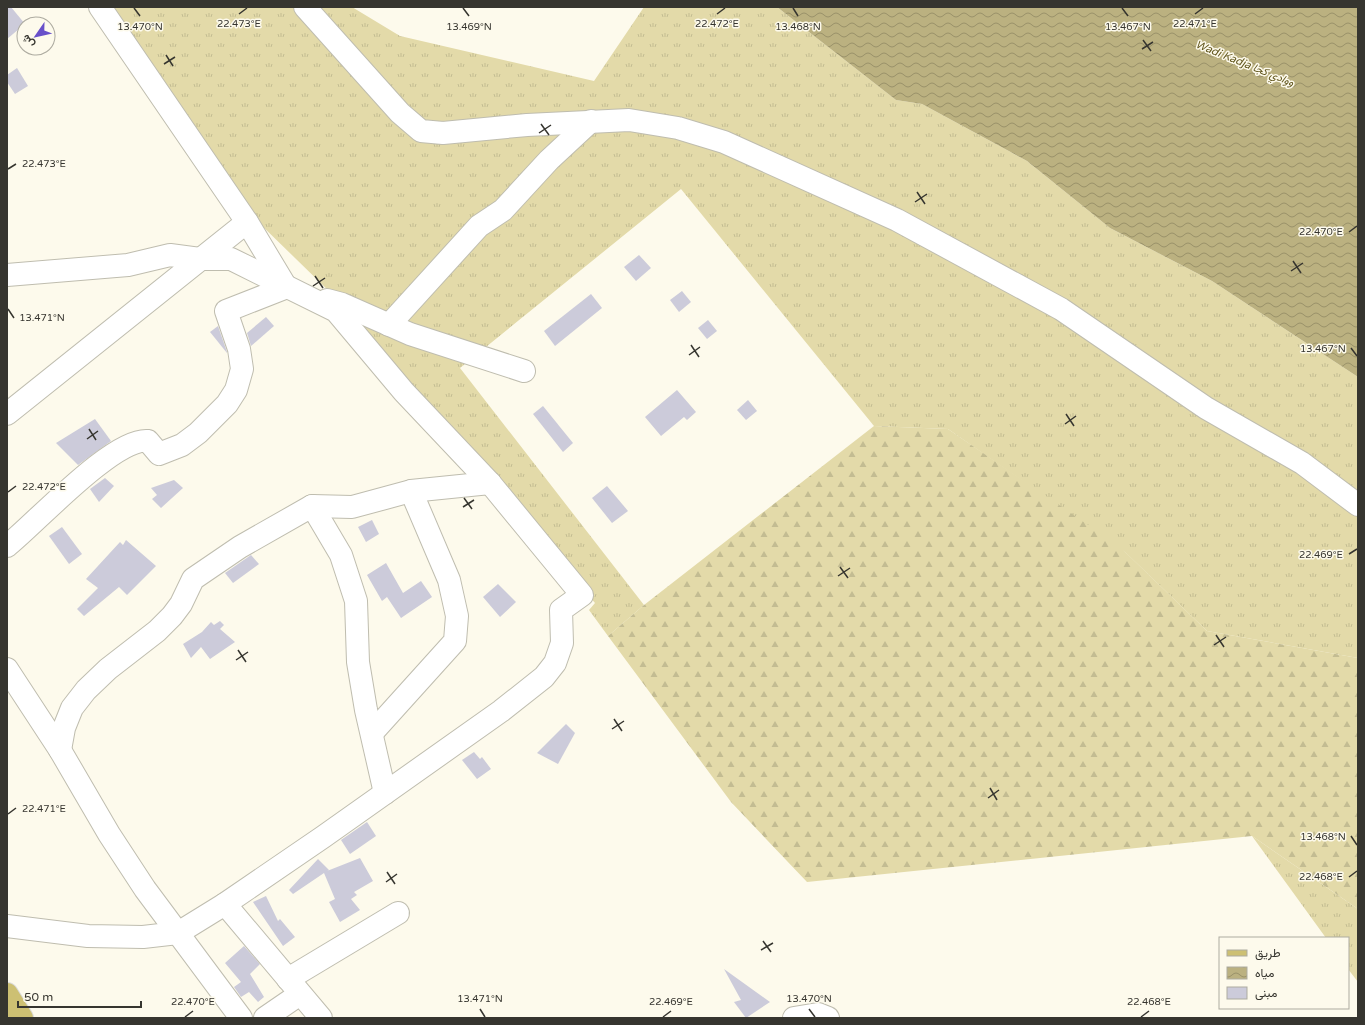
<svg xmlns="http://www.w3.org/2000/svg" width="1365" height="1025" font-family="'Varela Round',Vazirmatn,sans-serif">
<style>
.grass{fill:url(#grass-tufts)}
.forest{fill:url(#forest-firs)}
.water{fill:url(#water-waves)}
.building{fill:#cccbda}
.lines{fill:none;stroke-linecap:round;stroke-linejoin:round}
.minor-casing{stroke:#bfbdaf;stroke-width:24}
.major-casing{stroke:#dbdbda;stroke-width:24}
.minor{stroke:#fff;stroke-width:22}
.major{stroke:#cdc073;stroke-width:22}
.ticks{fill:none;stroke:#36352f;stroke-width:1.5}
.labels{text-anchor:middle;stroke-width:3;stroke-linejoin:round;paint-order:stroke}
.water-label{font-size:11px;font-style:italic;fill:#62571e;stroke:#fdfaec}
.ticks-label{font-size:10px;text-anchor:middle;fill:#36352f;stroke:#fdfaec;stroke-width:3;stroke-linejoin:round;paint-order:stroke}
</style>
<defs>
<pattern id="grass-tufts" width="24" height="20" patternUnits="userSpaceOnUse"><rect width="24" height="20" fill="#e3daa9"/><path d="M3 7l-1-3M5 7V3M7 7l1-3M15 17l-1-3M17 17v-4M19 17l1-3" fill="none" stroke="#c3bc92"/></pattern>
<pattern id="forest-firs" width="22" height="20" patternUnits="userSpaceOnUse"><rect width="22" height="20" fill="#e3daa9"/><path d="M5 1l3.5 6h-7zM16 11l3.5 6h-7z" fill="#c3bc92"/></pattern>
<pattern id="water-waves" width="16" height="10" patternUnits="userSpaceOnUse"><rect width="16" height="10" fill="#bbb180"/><path d="M0 5q4-4 8 0t8 0" fill="none" stroke="#999169"/></pattern>
</defs>
<rect width="100%" height="100%" fill="#fdfaec"/>
<g class="grass">
<polygon points="108,7 352,7 400,36 594,81 644,7 777,7 896,100 922,104 1027,161 1110,228 1212,281 1358,377 1358,658 1207,631 1125,552 948,429 874,426 681,189 460,368 644,605 608,636 589,610 595,603 334,296 256,220"/>
<polygon points="1252,836 1358,909 1358,982 1348,969 1348,938 1326,938"/>
</g>
<polygon class="forest" points="874,426 948,429 1119,546 1207,631 1358,658 1358,909 1252,836 807,882 731,802 608,636 644,605"/>
<polygon class="water" points="777,7 1358,7 1358,377 1212,281 1110,228 1027,161 922,104 896,100"/>
<g class="building">
<polygon points="7,7 11,7 25,24 7,39"/>
<polygon points="17,68 28,86 15,94 7,82 7,75"/>
<polygon points="639,255 651,268 636,281 624,267"/>
<polygon points="682,291 691,302 679,312 670,300"/>
<polygon points="591,294 602,308 555,346 544,331"/>
<polygon points="266,317 274,326 251,346 247,333"/>
<polygon points="708,320 717,331 707,339 698,328"/>
<polygon points="218,326 227,352 227,353 210,332"/>
<polygon points="677,390 696,412 687,420 684,417 661,436 645,417"/>
<polygon points="748,400 757,411 746,420 737,410"/>
<polygon points="543,406 573,443 563,452 533,414"/>
<polygon points="95,419 111,441 78,465 56,443"/>
<polygon points="105,478 114,486 99,502 90,489"/>
<polygon points="174,480 183,488 161,508 152,499 157,495 151,488"/>
<polygon points="607,486 628,511 612,523 592,498"/>
<polygon points="372,520 379,534 366,542 358,527"/>
<polygon points="62,527 82,554 69,564 49,536"/>
<polygon points="126,540 156,566 127,595 119,587 84,616 77,609 98,588 86,579 120,542 123,545"/>
<polygon points="251,555 259,564 233,583 225,573"/>
<polygon points="386,563 403,593 421,581 432,597 401,618 387,597 382,601 367,575"/>
<polygon points="498,584 516,602 500,617 483,597"/>
<polygon points="220,621 224,625 220,629 235,642 210,659 201,647 191,658 183,644 202,632 211,622 214,625"/>
<polygon points="566,724 575,733 558,764 537,753"/>
<polygon points="474,752 480,759 482,757 491,769 477,779 462,760"/>
<polygon points="367,822 376,836 350,854 341,840"/>
<polygon points="360,858 373,881 354,892 357,895 351,899 360,910 340,922 329,902 335,899 324,873 293,894 289,890 318,859 329,870 327,871"/>
<polygon points="266,896 278,921 280,919 295,937 283,946 253,902"/>
<polygon points="244,946 260,964 250,974 264,997 258,1002 249,992 241,997 234,987 241,982 225,963"/>
<polygon points="724,969 770,1002 746,1018 734,1002 741,1000"/>
</g>
<g class="lines">
<g class="minor-casing">
<g id="minor">
<polyline points="100,7 247,222 286,287"/>
<polyline points="305,7 400,113 421,131 443,133 527,125 629,120 678,128 724,142 897,220 1061,309 1206,408 1302,463 1358,505"/>
<polyline points="7,275 128,265 170,255 200,259 231,259 336,311 404,392 490,483 582,595 561,610 562,643 555,663 544,677 501,711 323,837 225,904 178,933 143,937 88,936 7,926"/>
<polyline points="327,300 342,304 410,334 524,371"/>
<polyline points="389,325 479,226 503,210 549,160 591,121"/>
<polyline points="7,414 247,222"/>
<polyline points="312,506 341,555 356,601 358,662 366,710 385,793"/>
<path d="M7 546C35 524 114 437 148 441L159 454 182 445 198 433 227 404 236 390 242 369 239 349 226 311 287 287"/>
<polyline points="7,669 60,750 109,834 145,889 241,1018"/>
<polyline points="372,733 455,641 457,616 449,580 411,491"/>
<polyline points="60,750 64,728 72,708 86,690 108,669 157,631 172,616 181,604 193,579 240,547 312,506 352,507 411,491 490,483"/>
<polyline points="225,904 321,1018"/>
<polyline points="288,979 398,913"/>
<polyline points="265,1018 300,994"/>
<polyline points="794,1018 818,1014 828,1018"/>
</g>
</g>
<g class="major-casing">
<polyline id="major" points="7,994 22,1018"/>
</g>
<use href="#minor" class="minor"/>
<use href="#major" class="major"/>
</g>
<path class="ticks" d="M134 8 140 16M463 8 469 16M793 8 798 16M1122 8 1128 16M239 14 247 8M717 14 725 8M1195 14 1203 8M1143 40 1151 51M1142 49 1153 42M166 55 173 66M164 64 175 57M541 124 549 135M539 133 551 125M8 169 16 164M917 192 925 204M915 202 927 194M1349 232 1357 226M1293 261 1301 273M1291 271 1303 263M315 276 323 288M313 286 325 278M8 309 14 318M691 345 699 357M1351 348 1357 356M689 355 700 347M1066 414 1074 426M1065 424 1076 416M89 429 96 440M87 439 98 431M8 492 16 486M464 498 472 509M463 507 474 500M1349 554 1357 549M840 567 848 578M838 576 850 568M1216 635 1224 647M1214 645 1226 637M238 650 246 662M236 660 248 652M614 719 622 731M612 729 624 721M990 788 997 800M988 798 999 790M8 814 16 808M1351 836 1357 845M387 872 395 884M1349 877 1357 871M386 882 397 874M763 941 771 952M761 950 773 943M480 1009 485 1017M809 1009 815 1017M185 1017 193 1011M663 1017 671 1011M1141 1017 1149 1011"/>
<g class="labels">
<g class="water-label">
<text transform="translate(1245 63) rotate(22)" y="4">Wadi Kadja ووادي كجا</text>
</g>
</g>
<g class="ticks-label">
<text x="239" y="27">22.473°E</text>
<text x="717" y="27">22.472°E</text>
<text x="1195" y="27">22.471°E</text>
<text x="140" y="30">13.470°N</text>
<text x="469" y="30">13.469°N</text>
<text x="798" y="30">13.468°N</text>
<text x="1128" y="30">13.467°N</text>
<text x="44" y="167">22.473°E</text>
<text x="1321" y="235">22.470°E</text>
<text x="42" y="321">13.471°N</text>
<text x="1323" y="352">13.467°N</text>
<text x="44" y="490">22.472°E</text>
<text x="1321" y="558">22.469°E</text>
<text x="44" y="812">22.471°E</text>
<text x="1323" y="840">13.468°N</text>
<text x="1321" y="880">22.468°E</text>
<text x="480" y="1002">13.471°N</text>
<text x="809" y="1002">13.470°N</text>
<text x="193" y="1005">22.470°E</text>
<text x="671" y="1005">22.469°E</text>
<text x="1149" y="1005">22.468°E</text>
</g>
<rect width="1365" height="1025" fill="none" stroke="#36352f" stroke-width="16"/>
<rect x="1219" y="937" width="130" height="72" fill="#fdfaec" stroke="#adaba0"/>
<rect x="1227" y="950" width="20" height="6" fill="#cdc073" stroke="#adaba0"/>
<text x="1255" y="957" font-size="12" fill="#36352f">طريق</text>
<rect x="1227" y="967" width="20" height="12" fill="url(#water-waves)" stroke="#adaba0"/>
<text x="1255" y="977" font-size="12" fill="#36352f">مياه</text>
<rect x="1227" y="987" width="20" height="12" fill="#cccbda" stroke="#adaba0"/>
<text x="1255" y="997" font-size="12" fill="#36352f">مبنى</text>
<g transform="translate(36 36) rotate(236)"><circle r="19" fill="#fdfaec" stroke="#adaba0"/>
<path d="M0-3L7 15L0 10L-7 15Z" fill="#6850c9"/>
<text y="-6" font-size="11" font-weight="bold" text-anchor="middle" fill="#36352f">ش</text>
</g>
<path d="M18 1001v6h123v-6" fill="none" stroke="#36352f" stroke-width="2"/>
<text x="24" y="1001" font-size="12" fill="#36352f" stroke="#fdfaec" stroke-width="3" paint-order="stroke">50 m</text>
</svg>
